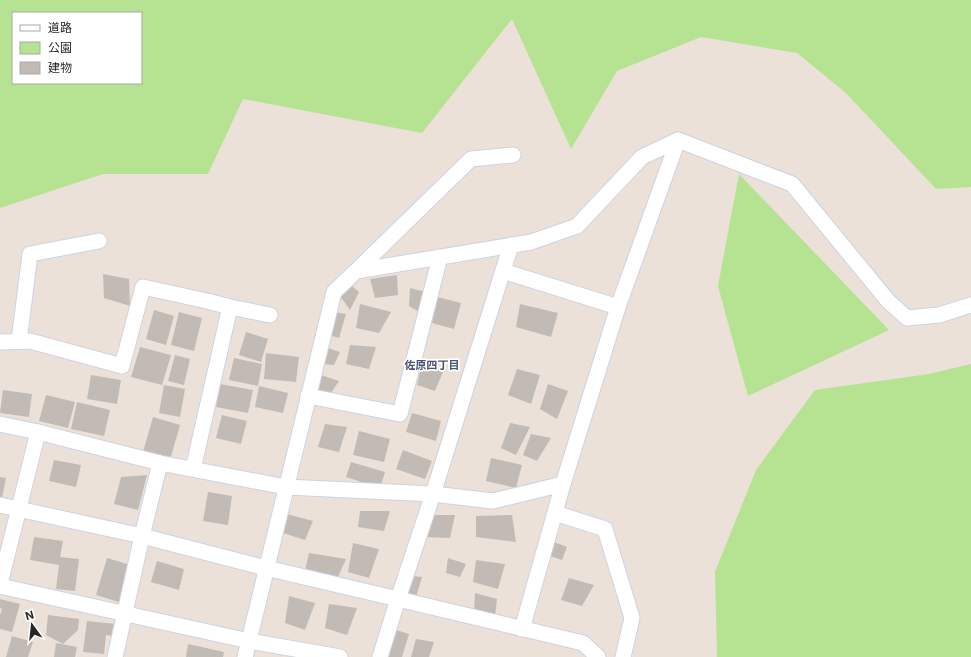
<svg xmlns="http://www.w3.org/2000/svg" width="971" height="657" font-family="Inter,'Noto Sans JP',sans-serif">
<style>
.green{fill:#b5e392;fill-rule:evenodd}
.building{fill:#c2bbb5}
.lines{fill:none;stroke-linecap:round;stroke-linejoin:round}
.minor-casing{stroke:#cdd3e1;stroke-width:17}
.minor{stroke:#fff;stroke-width:15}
.labels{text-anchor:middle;stroke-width:3.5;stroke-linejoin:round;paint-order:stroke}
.neighbourhood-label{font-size:11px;font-weight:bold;fill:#475478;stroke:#fff}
</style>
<rect width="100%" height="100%" fill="#ebe1d8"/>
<g class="green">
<path d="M0 0H971V187L936 189 846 93 797 53 701 37 617 71 571 149 512 19 422 133 243 99 208 174H103L0 208ZM13 13H141V83H13Z"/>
<polygon points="739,174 889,330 748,396 718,286"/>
<polygon points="971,364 971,657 717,657 715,572 756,470 815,390 929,374"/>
</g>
<g class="building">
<polygon points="103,274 129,279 130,306 104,298"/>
<polygon points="397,275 398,295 375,298 370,279"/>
<polygon points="352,286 359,292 350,310 340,296"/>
<polygon points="410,288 426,292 419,312 409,306"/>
<polygon points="437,297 461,303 454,329 432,323"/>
<polygon points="360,304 391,312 379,333 356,328"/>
<polygon points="520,304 558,313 551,337 516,327"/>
<polygon points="154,310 174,316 166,345 146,339"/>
<polygon points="179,312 202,318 194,351 171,345"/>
<polygon points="334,312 346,314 339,338 329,335"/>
<polygon points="246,332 268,339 261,362 239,355"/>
<polygon points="350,345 376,347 369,369 346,364"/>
<polygon points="140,347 171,355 162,385 131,377"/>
<polygon points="325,347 340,352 334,365 323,364"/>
<polygon points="266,353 299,357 296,382 264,379"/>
<polygon points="175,355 190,359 184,385 168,381"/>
<polygon points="234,358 262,364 258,386 229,380"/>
<polygon points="422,363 443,372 435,391 417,385"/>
<polygon points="517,369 540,375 531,404 508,395"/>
<polygon points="91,375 121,380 117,404 87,399"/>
<polygon points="321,375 339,381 331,393 318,390"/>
<polygon points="220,384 253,390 248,413 216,407"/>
<polygon points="548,384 568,391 557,419 540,409"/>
<polygon points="164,385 185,389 180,417 159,413"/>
<polygon points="259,386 288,393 283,413 255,407"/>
<polygon points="3,390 32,394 29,417 0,413"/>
<polygon points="46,395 75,402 68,428 39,421"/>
<polygon points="77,402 110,410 104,436 71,429"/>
<polygon points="412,413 441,421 436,441 406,432"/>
<polygon points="222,415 247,421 241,444 216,438"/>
<polygon points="153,417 180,425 170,460 143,452"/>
<polygon points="510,423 530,427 516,455 501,448"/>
<polygon points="325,424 347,427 339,452 318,447"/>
<polygon points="359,431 390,439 384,462 353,455"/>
<polygon points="531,434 551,438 537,461 523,455"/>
<polygon points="403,450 432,461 425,479 396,469"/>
<polygon points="491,458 522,465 516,488 486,481"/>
<polygon points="54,460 81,465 76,487 49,481"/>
<polygon points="351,462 385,472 380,488 346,477"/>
<polygon points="147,475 138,510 114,504 121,477"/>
<polygon points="0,477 6,478 2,498 0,498"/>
<polygon points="208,492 232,496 228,525 203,521"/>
<polygon points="360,511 390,511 384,531 358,527"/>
<polygon points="287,514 313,521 305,540 283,533"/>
<polygon points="432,515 455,515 450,538 425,537"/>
<polygon points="512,515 516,542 476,537 476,516"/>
<polygon points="34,537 63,541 60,557 79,559 75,591 56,589 59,565 30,560"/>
<polygon points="554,542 567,547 562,560 550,556"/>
<polygon points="353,543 379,549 369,578 348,572"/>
<polygon points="309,553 346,559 338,577 305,570"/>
<polygon points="107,558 134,566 122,603 96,595"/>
<polygon points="448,558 466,564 460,577 446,573"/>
<polygon points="476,560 505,564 498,589 473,582"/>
<polygon points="157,561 184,569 179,590 151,582"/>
<polygon points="412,576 422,577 416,597 406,593"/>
<polygon points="569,578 594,585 582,606 561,600"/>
<polygon points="475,593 497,599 495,616 474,611"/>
<polygon points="289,596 315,603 305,630 285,623"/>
<polygon points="0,599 20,604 12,632 0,629 0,615 2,609 0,608"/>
<polygon points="329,604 357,608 347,635 325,628"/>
<polygon points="48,615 79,619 78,630 63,644 46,635"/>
<polygon points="87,621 116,624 114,636 106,635 104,654 83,652"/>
<polygon points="393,629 409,634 402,657 386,657"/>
<polygon points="12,636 33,642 28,657 6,657"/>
<polygon points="416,639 434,642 429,657 411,657"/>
<polygon points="56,643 77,647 75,657 54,657"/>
<polygon points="188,644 224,652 223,657 186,657"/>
</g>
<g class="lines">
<g class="minor-casing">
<g id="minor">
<polyline points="356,271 471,159 513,155"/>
<polyline points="503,271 618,307"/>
<polyline points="19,341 30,254 99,241"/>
<polyline points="0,342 30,341 122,366 143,287 207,301 230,307"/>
<polyline points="308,396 400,414 440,257"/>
<polyline points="0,424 38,432 160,463 286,487 433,494 493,501 563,484"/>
<polyline points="193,469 230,307 270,315"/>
<polyline points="0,505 142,536 266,568 398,599 433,494 511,245"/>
<polyline points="555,513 605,529 632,618 623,657"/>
<polyline points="0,584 38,432"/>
<polyline points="0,586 249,641 340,657"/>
<polyline points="522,629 563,484 618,307 678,140"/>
<polyline points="115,657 142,536 160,463"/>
<polyline points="245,657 334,292 356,271 531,242 577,226 642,157 678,140 792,184 888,301 907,318 939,315 971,305"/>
<polyline points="380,657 398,599 583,643 598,657"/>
</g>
</g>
<use href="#minor" class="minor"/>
</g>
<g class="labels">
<g class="neighbourhood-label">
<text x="432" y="369">佐原四丁目</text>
</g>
</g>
<rect x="12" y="12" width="130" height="72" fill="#ffffff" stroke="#a9a9a9"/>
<rect x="20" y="25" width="20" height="6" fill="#ffffff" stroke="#a9a9a9"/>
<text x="48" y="32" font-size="12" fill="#272727">道路</text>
<rect x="20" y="42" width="20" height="12" fill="#b5e392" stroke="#a9a9a9"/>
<text x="48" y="52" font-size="12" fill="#272727">公園</text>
<rect x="20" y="62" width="20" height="12" fill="#c2bbb5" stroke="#a9a9a9"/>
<text x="48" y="72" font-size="12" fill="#272727">建物</text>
<g transform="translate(32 625) rotate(345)" stroke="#ffffff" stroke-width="3" paint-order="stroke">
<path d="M0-3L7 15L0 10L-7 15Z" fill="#272727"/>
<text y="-6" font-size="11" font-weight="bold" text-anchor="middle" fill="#272727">N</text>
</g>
</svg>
